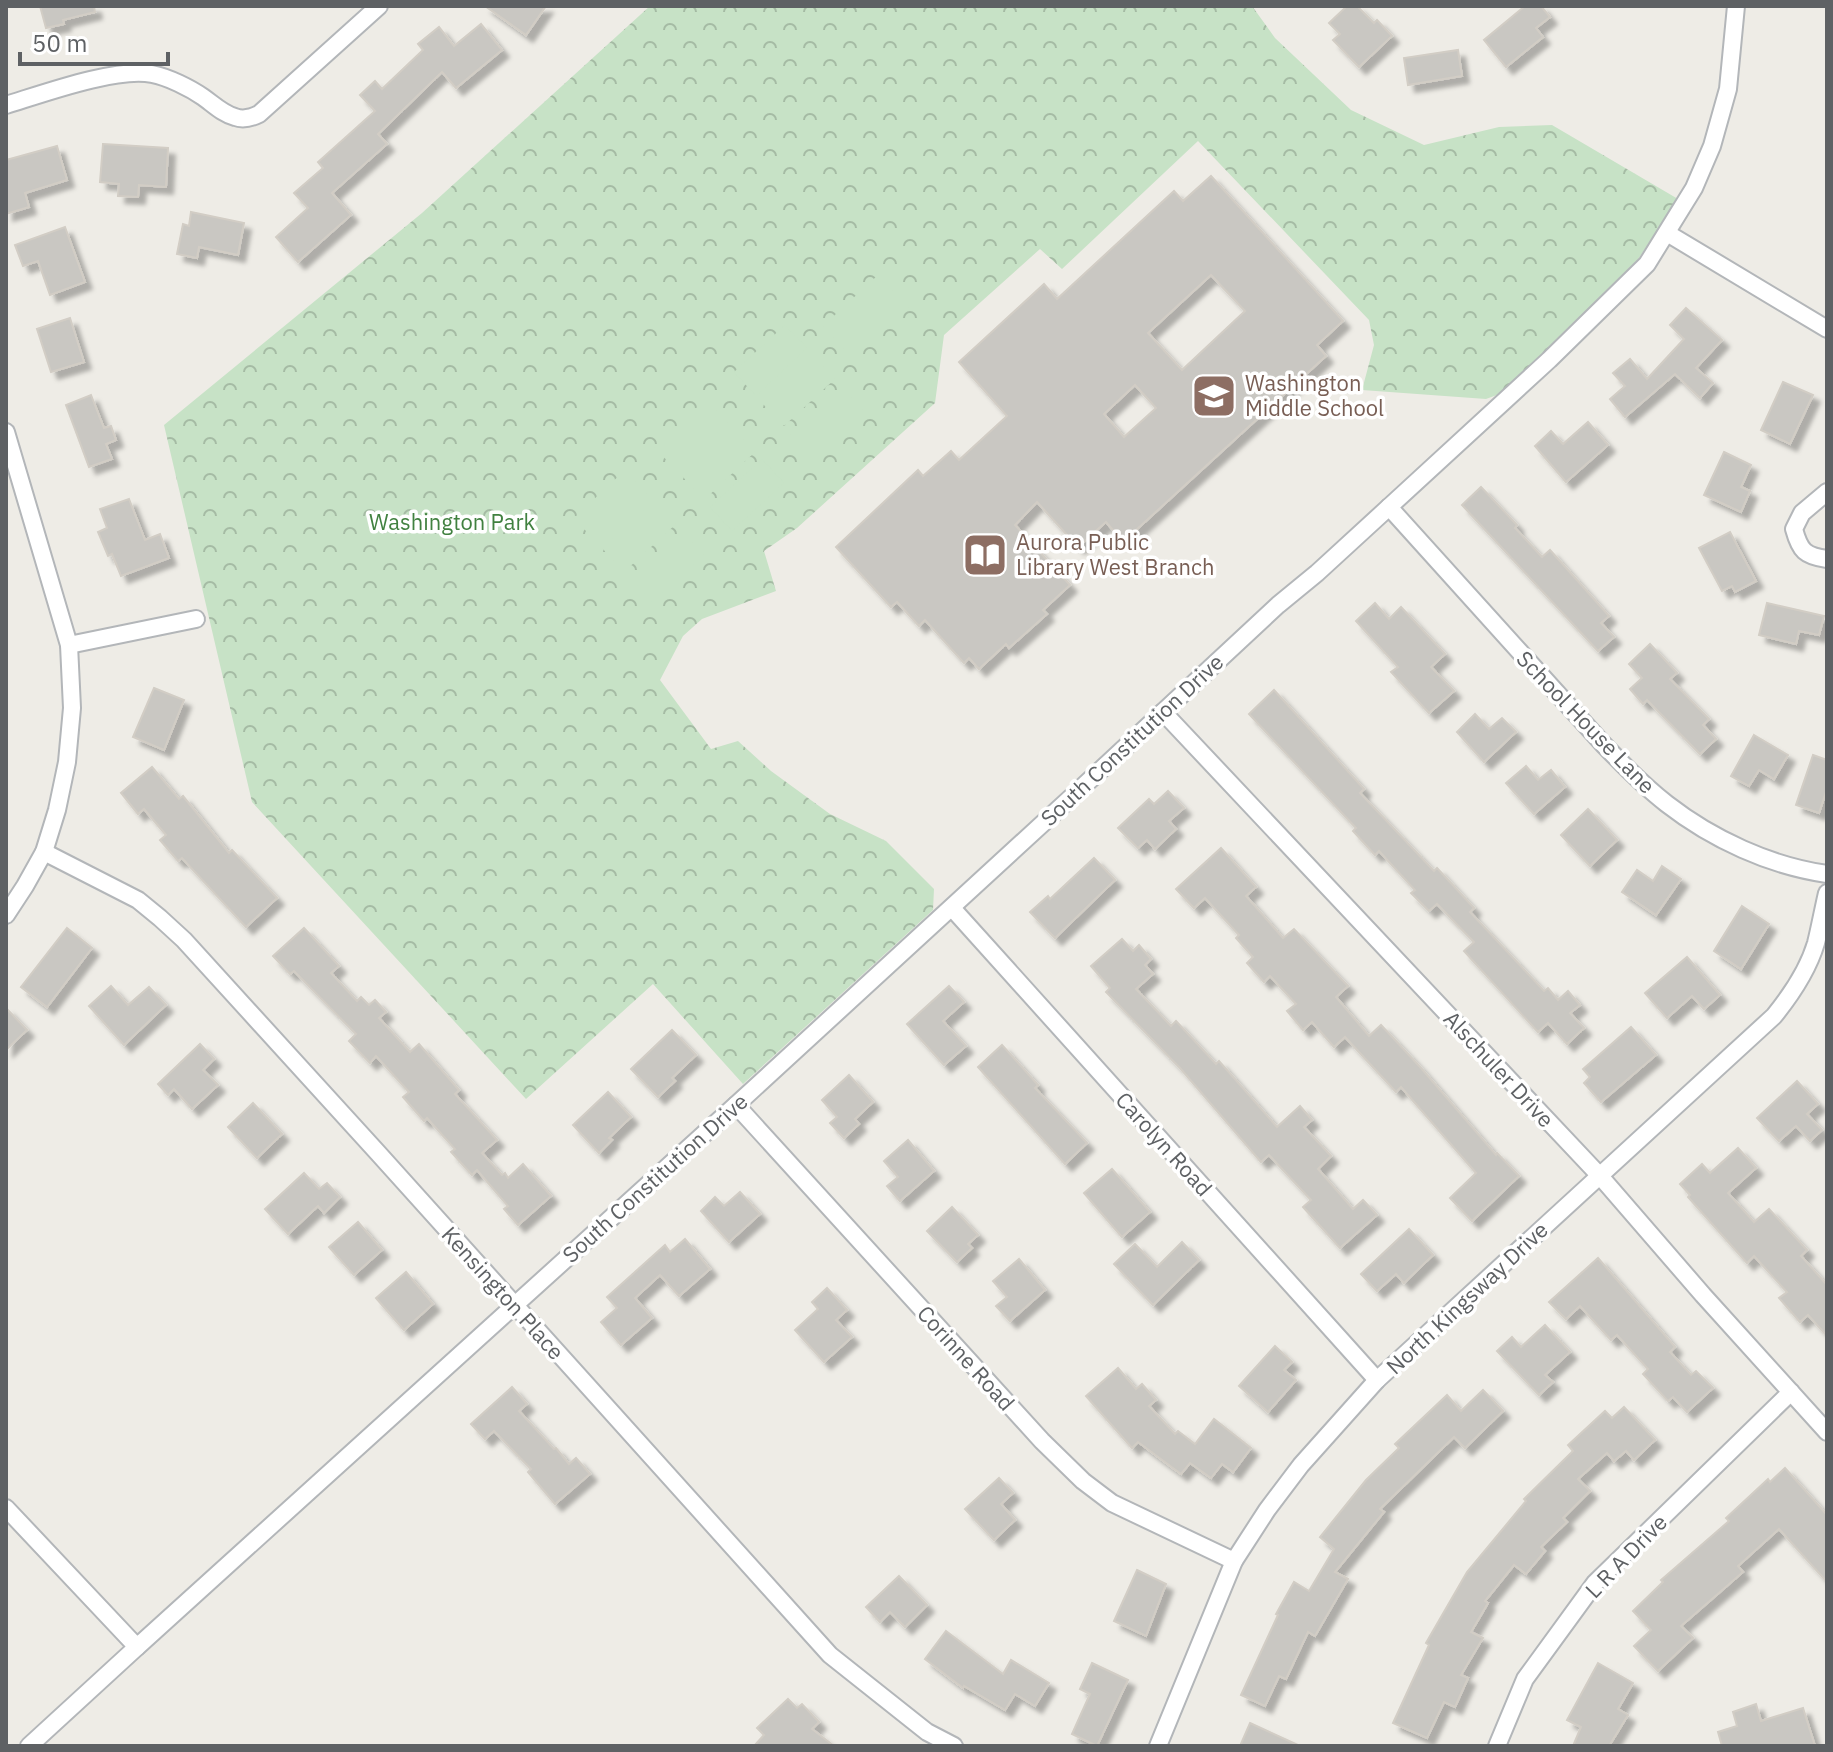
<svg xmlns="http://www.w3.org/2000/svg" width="1833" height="1752" font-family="'IBM Plex Sans',sans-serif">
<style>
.forest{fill:url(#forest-crowns)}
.garden{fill:#c7e2c6}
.building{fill:#c9c7c2;stroke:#d2cdc5;stroke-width:2;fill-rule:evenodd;filter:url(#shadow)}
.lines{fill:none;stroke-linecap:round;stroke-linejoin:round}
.street-casing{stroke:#b3b6b9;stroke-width:20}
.street{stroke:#fff;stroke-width:16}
.labels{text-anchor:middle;stroke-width:7;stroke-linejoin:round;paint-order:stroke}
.education-label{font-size:22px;fill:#785e54;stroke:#fff;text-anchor:start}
.park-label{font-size:22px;fill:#418140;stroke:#fff}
.street-label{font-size:22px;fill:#5e6164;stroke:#fff}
</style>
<defs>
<pattern id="forest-crowns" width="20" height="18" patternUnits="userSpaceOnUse" patternTransform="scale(2)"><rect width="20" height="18" fill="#c7e2c6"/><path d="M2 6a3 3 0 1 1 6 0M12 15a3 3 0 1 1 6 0" fill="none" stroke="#a5bba4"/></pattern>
<filter id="shadow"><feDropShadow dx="7" dy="7" stdDeviation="2" flood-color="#0004"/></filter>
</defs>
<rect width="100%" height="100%" fill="#eeece6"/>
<polygon class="forest" points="650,6 1252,6 1275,38 1351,110 1424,145 1499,127 1552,125 1678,199 1639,258 1570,330 1505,392 1486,399 1362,390 1374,345 1369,320 1198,141 1062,269 1040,249 944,335 935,403 797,528 764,551 776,591 702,619 683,636 660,680 711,749 738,741 771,771 830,814 886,841 934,889 933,910 743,1084 653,984 526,1099 252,802 164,425 422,213"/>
<g class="garden">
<polygon points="878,275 909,308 853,359 823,326"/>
<polygon points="785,325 807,348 756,396 734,372"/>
<polygon points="813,355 835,379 784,426 762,403"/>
<polygon points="841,386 863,410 812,457 790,434"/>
<polygon points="706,399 728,423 676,470 654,447"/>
<polygon points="733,428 755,452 704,500 682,476"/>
<polygon points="762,459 784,483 732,531 710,507"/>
<polygon points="625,470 647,494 596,542 574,518"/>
<polygon points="654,501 676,524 624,572 602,548"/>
<polygon points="682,531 704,555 652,602 631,578"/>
</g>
<g class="building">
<polygon points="40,6 94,6 95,12 63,20 64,24 46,28"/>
<polygon points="485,6 546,6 526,35"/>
<polygon points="1347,6 1357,6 1374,23 1377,20 1392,36 1359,67 1333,40 1340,34 1329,23"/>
<polygon points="1525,6 1541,6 1550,17 1536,28 1543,37 1506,67 1484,40"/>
<polygon points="481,24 502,50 456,88 442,72 378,134 387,144 332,193 351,215 298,262 276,237 308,208 294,193 323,168 318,162 375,111 360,95 375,81 382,89 423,50 418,44 439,27 454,46"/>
<polygon points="1458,50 1462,76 1408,85 1404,58"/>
<polygon points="103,144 168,148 166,187 139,185 138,197 118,196 119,184 100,182"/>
<polygon points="57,146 67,180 25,193 29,207 6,214 6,160"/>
<path d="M1211 176 1343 321 1317 345 1326 356 1123 542 1106 522 1078 547 1037 502 1015 525 1070 585 1043 610 1047 614 1009 648 1006 644 979 669 969 658 964 663 925 620 919 626 897 602 891 607 836 547 918 470 923 476 951 451 959 460 1007 416 959 362 1044 284 1057 299 1174 191 1183 201ZM1211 275 1245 311 1182 370 1148 333ZM1135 385 1156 408 1124 437 1104 414Z"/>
<polygon points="191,212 244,223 238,255 199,247 197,258 177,254 183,224 189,226"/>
<polygon points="65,227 85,282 50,295 38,261 23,266 15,245"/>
<polygon points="1686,308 1722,340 1696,368 1713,383 1700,398 1675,374 1625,417 1610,399 1625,386 1613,373 1630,359 1647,379 1684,339 1670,325"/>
<polygon points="70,318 84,362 51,372 37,329"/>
<polygon points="1783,382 1813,395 1790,444 1761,430"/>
<polygon points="91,395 104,428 111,426 116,440 106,444 112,459 89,467 66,405"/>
<polygon points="1588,422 1608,445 1566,482 1535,446 1551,431 1563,444"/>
<polygon points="1724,452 1751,465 1741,487 1750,491 1741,512 1704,495"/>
<polygon points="1481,487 1517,525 1515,528 1542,557 1550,550 1609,616 1601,623 1614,637 1598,651 1462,505"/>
<polygon points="129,499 145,540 160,534 169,558 121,576 112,554 108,556 98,532 107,528 100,509"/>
<polygon points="1730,532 1756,581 1735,592 1732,586 1722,591 1699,548"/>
<polygon points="1375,603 1389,619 1401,607 1445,654 1431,667 1454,691 1429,713 1391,672 1398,667 1356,621"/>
<polygon points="1767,603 1824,616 1819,635 1799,631 1796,644 1759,635"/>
<polygon points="1650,644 1677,673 1670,679 1709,719 1703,725 1716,739 1700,754 1647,700 1643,704 1630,689 1642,678 1629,664"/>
<polygon points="154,688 184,700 164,750 133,737"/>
<polygon points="1274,690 1364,789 1360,793 1434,871 1437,868 1474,908 1470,912 1544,991 1548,988 1558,1000 1568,991 1580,1005 1570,1013 1584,1028 1567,1044 1548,1023 1538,1032 1464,951 1474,942 1437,904 1429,911 1411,893 1415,890 1379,851 1375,855 1353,831 1356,828 1249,714"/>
<polygon points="1475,714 1489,729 1502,718 1516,732 1484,762 1457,732"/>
<polygon points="1754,735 1788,755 1774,779 1759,770 1749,786 1731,776"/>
<polygon points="1813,755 1827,760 1827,789 1819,813 1796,805"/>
<polygon points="1526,766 1538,780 1551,770 1565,787 1534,814 1506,783"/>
<polygon points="152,767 179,799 183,796 229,853 232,850 277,898 246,927 182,858 178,861 160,840 166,835 144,809 138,814 121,793"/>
<polygon points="1168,791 1184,808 1169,821 1176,829 1155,849 1147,840 1138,848 1118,828 1149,799 1154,804"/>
<polygon points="1588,809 1617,840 1590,866 1561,835"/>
<polygon points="1221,848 1256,887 1246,896 1283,938 1294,929 1348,986 1336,997 1369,1036 1381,1025 1421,1068 1496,1155 1497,1153 1519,1176 1472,1221 1450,1198 1476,1173 1401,1087 1396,1092 1345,1037 1334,1047 1312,1022 1303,1030 1287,1011 1296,1004 1270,976 1264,982 1247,963 1253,957 1236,938 1239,935 1205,898 1194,908 1176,889"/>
<polygon points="1094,858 1115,880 1055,938 1030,912 1048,896 1050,899"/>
<polygon points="1662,866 1681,879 1656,915 1622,892 1637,870 1653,881"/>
<polygon points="1742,906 1769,924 1741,969 1714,951"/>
<polygon points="67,928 92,948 47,1007 21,987"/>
<polygon points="304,928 339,966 331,973 357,1001 361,997 369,1005 375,1000 386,1012 379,1018 410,1052 419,1044 459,1090 455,1094 497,1140 482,1153 502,1175 505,1173 508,1178 523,1164 551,1196 518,1225 504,1209 508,1206 477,1170 472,1175 451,1152 455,1149 427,1118 424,1121 403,1097 409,1092 376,1056 370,1063 349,1041 356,1034 294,971 290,974 273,956"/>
<polygon points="1122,939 1133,951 1139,945 1151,959 1145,965 1153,974 1136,989 1171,1026 1176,1021 1216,1064 1219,1061 1277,1127 1300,1106 1312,1120 1304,1127 1331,1156 1318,1169 1353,1209 1363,1200 1377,1215 1340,1248 1303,1207 1311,1200 1269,1155 1261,1162 1180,1068 1106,992 1110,988 1091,966"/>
<polygon points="1687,957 1720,995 1704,1009 1692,996 1667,1018 1645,993"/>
<polygon points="111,986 128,1005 149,987 166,1005 124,1045 89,1006"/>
<polygon points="949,986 964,1002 943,1021 966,1046 944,1065 907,1024"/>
<polygon points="6,1008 27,1030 6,1050"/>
<polygon points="1631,1027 1656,1055 1601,1102 1584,1083 1590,1077 1583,1069"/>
<polygon points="672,1030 696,1055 672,1078 675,1081 658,1097 631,1069"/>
<polygon points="200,1044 214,1059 203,1070 218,1085 192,1109 174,1089 168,1095 158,1084"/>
<polygon points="1002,1045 1038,1085 1035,1088 1087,1143 1065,1164 978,1067"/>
<polygon points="849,1075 873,1102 855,1119 859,1124 844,1138 830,1123 837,1117 822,1100"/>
<polygon points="1797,1081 1818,1104 1807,1114 1822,1130 1810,1141 1796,1126 1779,1141 1757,1118"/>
<polygon points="608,1092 631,1117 609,1138 612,1140 599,1153 573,1125"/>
<polygon points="253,1103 282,1134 257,1158 228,1127"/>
<polygon points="908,1140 934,1171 900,1201 887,1186 898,1177 884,1161"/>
<polygon points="1738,1148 1756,1168 1728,1193 1754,1222 1769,1209 1807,1250 1801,1256 1827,1285 1827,1336 1808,1315 1800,1322 1779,1298 1787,1292 1754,1256 1747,1263 1688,1197 1690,1195 1680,1184 1702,1164 1710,1173"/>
<polygon points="1112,1169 1150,1212 1122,1237 1084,1193"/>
<polygon points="304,1173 319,1189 327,1183 340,1197 324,1213 318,1206 288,1234 265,1209"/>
<polygon points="740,1192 760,1214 729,1242 701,1211 715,1197 724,1206"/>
<polygon points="952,1207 978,1235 968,1244 972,1248 957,1262 927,1231"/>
<polygon points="358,1222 382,1250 354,1275 329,1247"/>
<polygon points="1409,1229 1433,1255 1404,1283 1396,1274 1377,1291 1361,1274"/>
<polygon points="685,1239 710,1269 679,1296 660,1275 635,1298 652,1318 621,1345 601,1322 617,1308 607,1297 665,1245 670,1252"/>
<polygon points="1182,1242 1199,1260 1153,1305 1114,1264 1135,1244 1157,1267"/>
<polygon points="1598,1258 1675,1347 1670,1352 1691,1375 1696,1371 1713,1388 1687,1412 1673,1397 1668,1401 1643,1374 1648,1369 1617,1335 1611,1340 1580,1306 1566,1319 1549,1302"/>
<polygon points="1019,1259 1045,1290 1010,1321 996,1306 1007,1297 993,1281"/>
<polygon points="406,1272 433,1304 404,1330 376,1298"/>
<polygon points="827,1288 847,1310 836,1320 852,1337 824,1362 795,1330 818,1309 812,1302"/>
<polygon points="1545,1325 1570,1352 1545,1375 1553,1382 1539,1395 1497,1351 1512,1337 1521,1347"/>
<polygon points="1275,1346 1292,1362 1284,1370 1296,1380 1268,1412 1239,1386"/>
<polygon points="1118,1368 1136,1389 1142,1384 1156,1400 1149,1406 1175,1434 1178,1431 1195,1444 1214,1419 1251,1448 1233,1472 1222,1464 1211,1478 1190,1463 1181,1474 1138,1442 1132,1448 1086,1396"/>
<polygon points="512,1387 527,1404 519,1411 554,1449 556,1448 569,1464 576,1458 590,1474 555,1504 528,1472 531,1469 494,1431 485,1439 471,1424"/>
<polygon points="1483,1390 1503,1411 1465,1448 1454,1437 1380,1509 1384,1512 1335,1572 1348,1579 1315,1636 1308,1632 1286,1679 1279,1676 1265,1706 1241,1695 1278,1615 1276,1614 1294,1582 1309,1591 1334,1549 1320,1537 1366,1480 1399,1448 1395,1444 1447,1395 1461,1411"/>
<polygon points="1624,1407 1655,1440 1634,1460 1626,1451 1614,1461 1607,1453 1578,1479 1590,1491 1563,1518 1567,1522 1541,1547 1545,1551 1526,1574 1514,1565 1485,1601 1488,1603 1471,1632 1483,1638 1461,1675 1468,1678 1455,1707 1444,1702 1427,1738 1393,1723 1429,1645 1426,1643 1467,1572 1526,1501 1524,1499 1573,1451 1568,1445 1605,1411 1612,1418"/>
<polygon points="1785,1468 1827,1515 1827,1582 1779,1529 1738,1566 1743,1572 1681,1626 1693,1638 1658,1671 1634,1646 1651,1630 1633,1611 1663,1582 1661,1580 1729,1521 1726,1518 1768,1479 1770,1482"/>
<polygon points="999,1478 1013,1493 1001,1504 1015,1520 994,1540 965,1509"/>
<polygon points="1137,1570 1166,1584 1146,1636 1114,1621"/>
<polygon points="899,1576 927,1605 905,1627 890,1612 880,1622 866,1607"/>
<polygon points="946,1631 1003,1674 1011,1660 1049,1683 1035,1706 1015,1694 1005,1710 964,1686 963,1688 925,1659"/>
<polygon points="1092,1663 1128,1680 1097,1746 1072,1734 1090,1694 1080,1689"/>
<polygon points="1598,1663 1633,1683 1618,1709 1628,1715 1609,1746 1573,1746 1581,1727 1567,1720"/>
<polygon points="788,1699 797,1708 802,1704 819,1722 812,1729 834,1746 754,1746 764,1735 757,1728"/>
<polygon points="1756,1704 1761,1721 1803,1708 1815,1746 1722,1746 1718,1732 1737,1726 1733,1712"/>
<polygon points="1250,1723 1300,1746 1240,1746"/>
</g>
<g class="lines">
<g class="street-casing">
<g id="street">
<path d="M6 105C42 94 116 67 152 74 168 77 190 88 203 97 213 104 223 114 235 117 243 120 251 118 259 114L379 6"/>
<polyline points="1667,233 1827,329"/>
<polyline points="6,432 69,645 72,708 67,762 57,810 44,852 25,886 6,915"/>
<path d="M1827 492 1802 513 1794 529C1800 551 1805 556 1827 559"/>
<path d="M1389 507 1603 744C1623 765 1644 786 1667 804 1712 839 1770 866 1827 874"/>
<polyline points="69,645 196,619"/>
<polyline points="1163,712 1600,1176 1703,1295 1827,1432"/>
<polyline points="44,852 138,900 160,918 184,940 378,1153 830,1655 927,1732 954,1746"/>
<polyline points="952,908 1377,1380"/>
<polyline points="736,1105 1042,1441 1083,1481 1112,1503 1234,1561"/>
<polyline points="6,1508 137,1647 736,1105 1077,792 1278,605 1317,573 1389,507 1549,360 1647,264 1694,188 1712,146 1728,89 1736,6"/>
<polyline points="29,1746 137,1647"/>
<path d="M1158 1746 1234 1561 1267 1510 1301 1465 1377 1380 1774 1016C1791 995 1808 970 1816 943 1820 927 1823 910 1827 893"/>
<polyline points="1497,1746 1525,1679 1595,1583 1791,1392"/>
</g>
</g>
<use href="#street" class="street"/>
</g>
<defs>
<g id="school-square" transform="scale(2.3)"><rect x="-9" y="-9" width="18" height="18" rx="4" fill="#8d6e63" stroke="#fff"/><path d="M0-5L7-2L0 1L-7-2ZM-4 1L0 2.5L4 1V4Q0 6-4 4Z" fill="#fff"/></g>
<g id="library-square" transform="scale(2.3)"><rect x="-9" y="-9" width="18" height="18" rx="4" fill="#8d6e63" stroke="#fff"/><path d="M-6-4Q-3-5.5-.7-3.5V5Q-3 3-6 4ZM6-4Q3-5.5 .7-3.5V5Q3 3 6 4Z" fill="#fff"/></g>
</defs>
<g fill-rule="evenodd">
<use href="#school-square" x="1214" y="396"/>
<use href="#library-square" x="985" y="555"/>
</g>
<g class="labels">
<g class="education-label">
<text x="1245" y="391">Washington<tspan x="1245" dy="25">Middle School</tspan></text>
<text x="1016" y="550">Aurora Public<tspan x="1016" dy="25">Library West Branch</tspan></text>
</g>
<g class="park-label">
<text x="452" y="530">Washington Park</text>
</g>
<g class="street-label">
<text transform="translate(1586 722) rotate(46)" y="8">School House Lane</text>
<text transform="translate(1132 740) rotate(-43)" y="8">South Constitution Drive</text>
<text transform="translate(1499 1069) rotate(47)" y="8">Alschuler Drive</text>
<text transform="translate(1164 1144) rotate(48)" y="8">Carolyn Road</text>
<text transform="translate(655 1178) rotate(-42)" y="8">South Constitution Drive</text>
<text transform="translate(503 1293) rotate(48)" y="8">Kensington Place</text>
<text transform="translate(1467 1298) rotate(-43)" y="8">North Kingsway Drive</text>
<text transform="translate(966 1358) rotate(48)" y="8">Corinne Road</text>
<text transform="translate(1626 1556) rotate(-46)" y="8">L R A Drive</text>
</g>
</g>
<rect width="1833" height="1752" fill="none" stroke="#5e6164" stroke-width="16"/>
<path d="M20 52v12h148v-12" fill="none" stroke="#5e6164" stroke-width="4"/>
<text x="32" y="52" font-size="24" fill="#5e6164" stroke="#ffffff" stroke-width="6" paint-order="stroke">50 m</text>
</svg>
